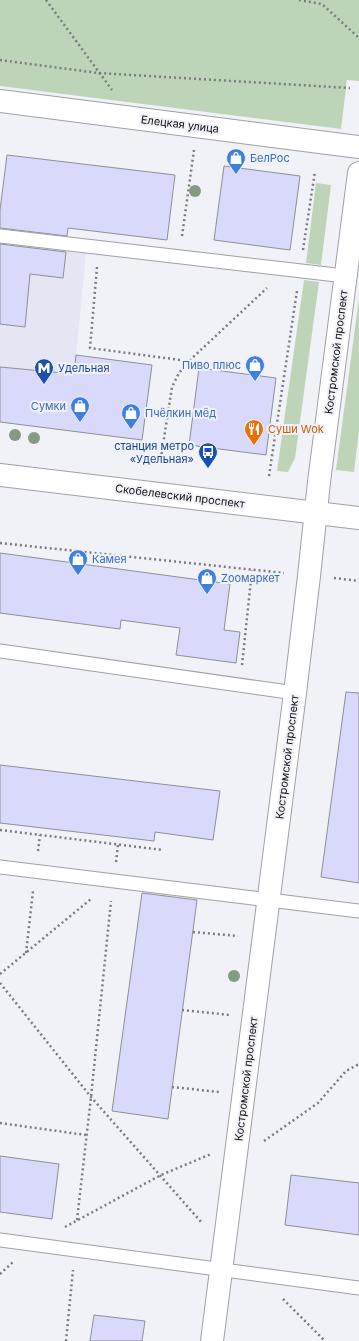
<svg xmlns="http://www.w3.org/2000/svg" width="359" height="1341" font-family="Inter,sans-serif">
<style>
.built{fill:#e5e5f3}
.green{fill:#bed4b9}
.building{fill:#d9d9fc;stroke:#8f8f95}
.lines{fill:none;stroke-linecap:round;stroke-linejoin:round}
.lane-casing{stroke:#9f9fa6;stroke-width:15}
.street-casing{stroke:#9f9fa6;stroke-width:24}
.secondary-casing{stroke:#9f9fa6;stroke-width:24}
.path{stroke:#7b7b7f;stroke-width:2.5;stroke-dasharray:2 3;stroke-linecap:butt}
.lane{stroke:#fff;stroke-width:13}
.street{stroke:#fff;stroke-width:22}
.secondary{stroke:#fff;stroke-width:22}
.tree{fill:#849a82}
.labels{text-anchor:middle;stroke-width:4;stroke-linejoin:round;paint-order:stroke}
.street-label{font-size:11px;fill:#131315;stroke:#f1f1f8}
.shop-label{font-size:11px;fill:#366cbe;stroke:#f1f1f8;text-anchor:start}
.transit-label{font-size:11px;fill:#164399;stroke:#f1f1f8;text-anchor:start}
.food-label{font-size:11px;fill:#c56008;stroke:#f1f1f8;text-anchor:start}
</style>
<rect width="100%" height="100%" fill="#f1f1f8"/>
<polygon class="built" points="0,244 86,254 76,355 66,430 0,422"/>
<g class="green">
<polygon points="0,0 359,0 359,81 347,80 341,129 0,86"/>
<polygon points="316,183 331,185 321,265 306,263"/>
<polygon points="304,280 319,282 295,458 288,472 277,471"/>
<polygon points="359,298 359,431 354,472 336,470"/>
</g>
<g class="building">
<polygon points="7,155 175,175 167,240 68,228 67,236 0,228 0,210"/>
<polygon points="224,166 300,176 290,250 214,240"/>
<polygon points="0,244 66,252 63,278 30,274 25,327 0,324"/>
<polygon points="76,355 152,365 142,440 0,422 0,367 74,374"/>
<polygon points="199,368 276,378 266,455 189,445"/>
<polygon points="0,553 230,584 224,630 240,632 236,663 176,655 180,628 121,620 120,629 0,613"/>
<polygon points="346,692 359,693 359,883 321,877"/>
<polygon points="0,765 220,791 213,840 155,832 154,841 0,823"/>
<polygon points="142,893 197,900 168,1119 112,1111"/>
<polygon points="0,1156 59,1164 52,1219 0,1212"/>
<polygon points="291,1175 359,1183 359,1235 285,1225"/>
<polygon points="94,1315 145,1321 142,1341 90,1341"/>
</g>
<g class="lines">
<g class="lane-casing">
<g id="lane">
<polyline points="0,236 345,276"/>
<polyline points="0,651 295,693"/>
<polyline points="0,867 359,911"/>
<polyline points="0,1240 359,1288"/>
</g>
</g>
<g class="street-casing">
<g id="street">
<polyline points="0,101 359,147"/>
<polyline points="212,1341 295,693 309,576 319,482 359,173"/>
</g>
</g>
<g class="secondary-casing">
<polyline id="secondary" points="0,475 359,518"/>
</g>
<g class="path">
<polyline points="46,0 112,90"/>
<polyline points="299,0 322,4 359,38"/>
<polyline points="0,60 98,73 350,88"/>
<polyline points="182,236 194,150"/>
<polyline points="303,250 315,171"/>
<polyline points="97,267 90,348 188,361"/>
<polyline points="160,464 172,387 179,373 189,361 267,288"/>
<polyline points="269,476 297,291"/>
<polyline points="0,543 284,573"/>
<polyline points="334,578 359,581"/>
<polyline points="242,665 252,570"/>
<polyline points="0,830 163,850"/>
<polyline points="38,851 40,835"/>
<polyline points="116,862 118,845"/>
<polyline points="193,932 238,936"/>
<polyline points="26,953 33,891"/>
<polyline points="0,974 91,899"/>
<polyline points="0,983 91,1097 202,1223"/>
<polyline points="182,1010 230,1015"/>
<polyline points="172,1087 219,1092"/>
<polyline points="0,1123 86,1135"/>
<polyline points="264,1141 318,1103 346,1071 359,1064"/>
<polyline points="77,1220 91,1097 111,901"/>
<polyline points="65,1227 161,1175 211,1154"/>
<polyline points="0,1274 13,1262"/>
<polyline points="283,1299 325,1341"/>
<polyline points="66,1341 73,1270"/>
</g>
<use href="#lane" class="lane"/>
<use href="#street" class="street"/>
<use href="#secondary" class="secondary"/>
</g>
<g class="tree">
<circle cx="195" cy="191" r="6"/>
<circle cx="15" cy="435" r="6"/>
<circle cx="34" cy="438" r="6"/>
<circle cx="234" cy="976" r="6"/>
</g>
<defs>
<g id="shop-pin" transform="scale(1)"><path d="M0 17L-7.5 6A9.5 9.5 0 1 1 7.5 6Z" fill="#3f7fe0" stroke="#f1f1f8"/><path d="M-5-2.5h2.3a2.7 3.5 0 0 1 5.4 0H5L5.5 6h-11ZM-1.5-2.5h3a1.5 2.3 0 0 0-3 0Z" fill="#fff"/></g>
<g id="metro-pin" transform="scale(1)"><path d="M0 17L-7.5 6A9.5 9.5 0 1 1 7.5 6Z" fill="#1a4fb4" stroke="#f1f1f8"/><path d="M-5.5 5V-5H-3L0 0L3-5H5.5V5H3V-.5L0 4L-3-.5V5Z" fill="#fff"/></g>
<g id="restaurant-pin" transform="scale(1)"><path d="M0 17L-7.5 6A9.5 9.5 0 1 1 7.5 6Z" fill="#e8710a" stroke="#f1f1f8"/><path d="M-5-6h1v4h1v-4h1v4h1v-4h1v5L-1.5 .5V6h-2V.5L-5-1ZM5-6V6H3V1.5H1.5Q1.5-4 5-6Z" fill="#fff"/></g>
<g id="bus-pin" transform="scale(1)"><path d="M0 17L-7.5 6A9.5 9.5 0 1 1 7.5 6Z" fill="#1a4fb4" stroke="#f1f1f8"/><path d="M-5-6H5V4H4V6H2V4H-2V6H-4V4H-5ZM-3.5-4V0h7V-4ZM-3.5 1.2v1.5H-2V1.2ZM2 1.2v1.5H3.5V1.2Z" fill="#fff"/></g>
</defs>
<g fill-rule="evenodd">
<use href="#shop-pin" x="236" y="158"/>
<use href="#shop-pin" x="255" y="365"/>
<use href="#metro-pin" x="44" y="368"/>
<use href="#shop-pin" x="80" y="406"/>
<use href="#shop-pin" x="131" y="413"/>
<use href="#restaurant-pin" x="254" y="429"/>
<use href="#bus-pin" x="208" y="452"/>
<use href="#shop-pin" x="78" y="559"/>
<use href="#shop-pin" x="207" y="578"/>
</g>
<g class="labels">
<g class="street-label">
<text transform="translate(180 124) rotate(7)" y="4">Елецкая улица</text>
<text transform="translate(336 352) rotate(-83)" y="4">Костромской проспект</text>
<text transform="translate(180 496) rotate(7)" y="4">Скобелевский проспект</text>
<text transform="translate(287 757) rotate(-83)" y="4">Костромской проспект</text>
<text transform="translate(246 1079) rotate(-83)" y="4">Костромской проспект</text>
</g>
<g class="shop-label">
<text x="250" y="162">БелРос</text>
<text x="241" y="369" text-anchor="end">Пиво плюс</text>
<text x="66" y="410" text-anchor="end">Сумки</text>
<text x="145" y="417">Пчёлкин мёд</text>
<text x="92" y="563">Камея</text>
<text x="221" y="582">Zooмаркет</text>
</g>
<g class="transit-label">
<text x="58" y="372">Удельная</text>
<text x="194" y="450" text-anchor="end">станция метро<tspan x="194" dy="13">«Удельная»</tspan></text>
</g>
<g class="food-label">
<text x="268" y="433">Суши Wok</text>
</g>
</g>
</svg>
